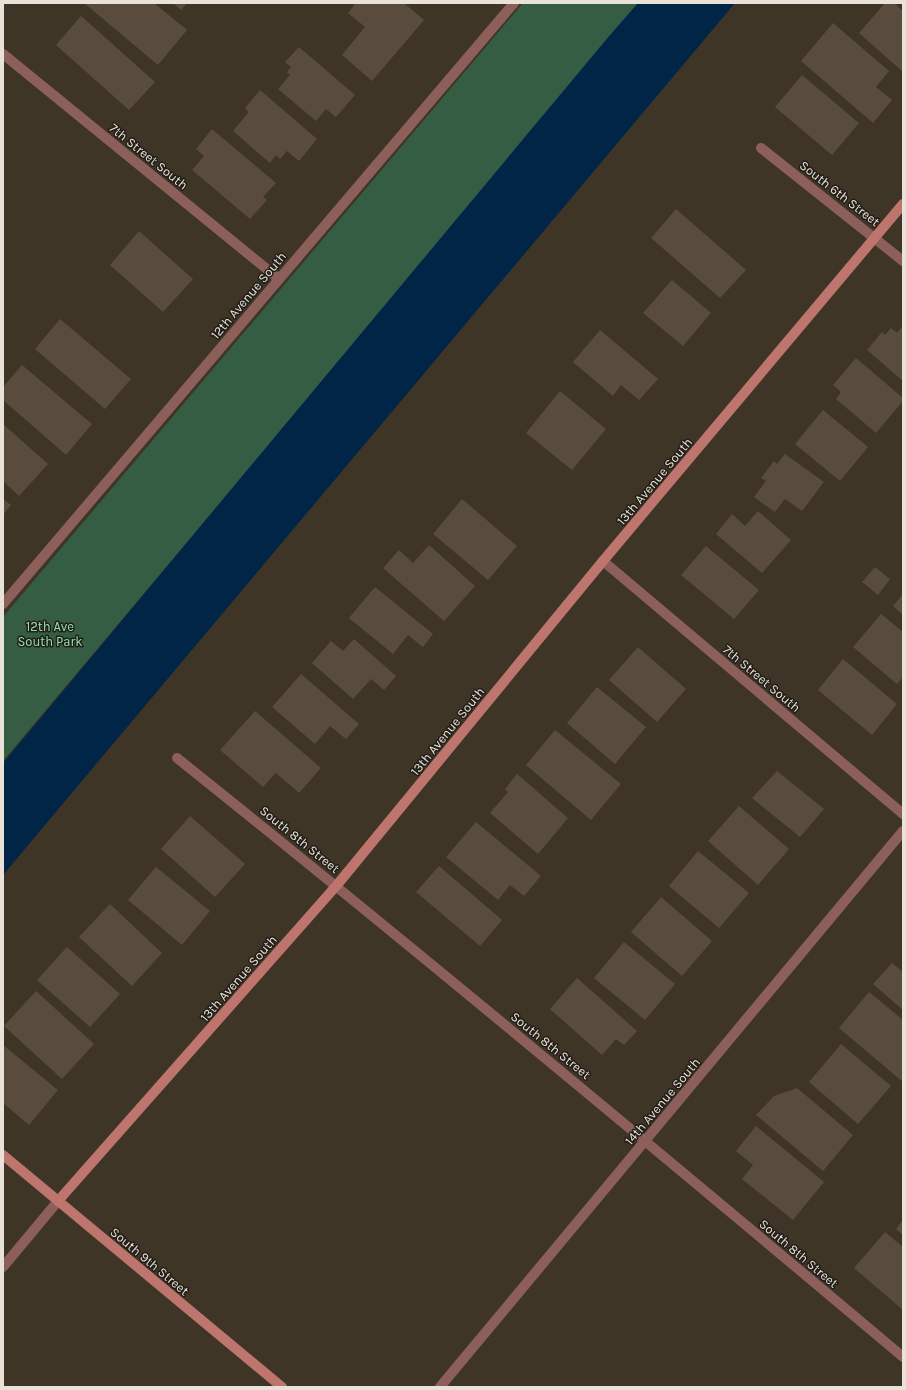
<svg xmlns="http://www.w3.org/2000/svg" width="906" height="1390" font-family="Karla,sans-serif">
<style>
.green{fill:#355d44}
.water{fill:#002546}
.building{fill:#594c3e}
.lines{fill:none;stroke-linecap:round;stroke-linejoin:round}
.street{stroke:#8d5f5b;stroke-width:10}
.secondary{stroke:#bd756e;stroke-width:10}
.labels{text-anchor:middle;stroke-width:3;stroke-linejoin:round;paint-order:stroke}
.street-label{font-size:13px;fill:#e8e2d9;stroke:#221d17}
.park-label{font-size:13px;fill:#93e1af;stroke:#221d17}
</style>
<rect width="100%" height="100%" fill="#3e3526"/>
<polygon class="green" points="523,3 641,3 3,761 3,617"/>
<polygon class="water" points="638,3 735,3 3,875 3,763 610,35"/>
<g class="building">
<polygon points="84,3 154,3 187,30 158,65"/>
<polygon points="173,3 187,3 181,10"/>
<polygon points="356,3 404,3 424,20 372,81 342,55 365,27 348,13"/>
<polygon points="885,3 894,3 903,11 903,72 859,33"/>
<polygon points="81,16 155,82 129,110 56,45"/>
<polygon points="833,23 889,71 876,87 892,100 873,123 801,61"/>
<polygon points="299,47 355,95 336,117 326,109 316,121 278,89 290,75 287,72 291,67 285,62"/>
<polygon points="802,75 859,123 832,155 775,107"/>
<polygon points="260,90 317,139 299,161 287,151 280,159 276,155 270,163 233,131 249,112 245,108"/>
<polygon points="212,129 276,183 263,197 267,200 250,219 192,170 204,156 196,149"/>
<polygon points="676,209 746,270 720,298 651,238"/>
<polygon points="139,231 193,279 163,312 110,265"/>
<polygon points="672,280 711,313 683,346 643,313"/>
<polygon points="60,319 131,379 105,409 35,349"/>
<polygon points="903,326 903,381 867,350 882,332 885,335 891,328 897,333"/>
<polygon points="600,330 658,379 639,400 621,385 613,396 573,362"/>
<polygon points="856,358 903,398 903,401 876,433 836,399 841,392 833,385"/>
<polygon points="22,365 92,424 66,455 3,400 3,387"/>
<polygon points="560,391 606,429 572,470 526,433"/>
<polygon points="823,410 868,447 840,481 795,444"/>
<polygon points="3,424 48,464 19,496 3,481"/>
<polygon points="785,454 824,482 802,511 785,499 775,512 754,497 766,481 761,478 774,461 777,464"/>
<polygon points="3,499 11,505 3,515"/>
<polygon points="462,499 517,546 488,580 433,534"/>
<polygon points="758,511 791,540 762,573 716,534 732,514 745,526"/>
<polygon points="429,545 475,586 444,621 383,568 399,550 413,563"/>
<polygon points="706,546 759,590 734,619 681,575"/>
<polygon points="875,567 890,579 878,595 862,582"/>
<polygon points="375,587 433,634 423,647 408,635 393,654 349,618"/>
<polygon points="903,594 903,615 893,606"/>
<polygon points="881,614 903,632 903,677 897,684 853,647"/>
<polygon points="354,639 396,676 384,690 371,679 353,699 312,663 331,641 343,651"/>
<polygon points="638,647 686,689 657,722 609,680"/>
<polygon points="843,659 897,704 872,735 818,690"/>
<polygon points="301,674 359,724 346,739 330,726 315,744 272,707"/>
<polygon points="597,687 646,727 615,764 567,723"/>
<polygon points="255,711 321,768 299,793 276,773 263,787 220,750"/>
<polygon points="555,730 621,784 591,820 526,765"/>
<polygon points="777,771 824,809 800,837 752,798"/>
<polygon points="517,774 568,818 538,854 490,813 508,792 505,789"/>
<polygon points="739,806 789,849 758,885 708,841"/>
<polygon points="190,816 245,864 215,897 161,849"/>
<polygon points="476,822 541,876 524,896 510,885 498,900 446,857"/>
<polygon points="698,851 749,893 719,928 669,886"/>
<polygon points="439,866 502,920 480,946 416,892"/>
<polygon points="156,867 210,911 182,945 128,900"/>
<polygon points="661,897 712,941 682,976 631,932"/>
<polygon points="110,904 162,953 132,986 79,937"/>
<polygon points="624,942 675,984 645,1020 594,978"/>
<polygon points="67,947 120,994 90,1027 37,980"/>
<polygon points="892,963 903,972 903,1010 873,984"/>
<polygon points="577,978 637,1031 624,1045 616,1039 602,1055 550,1009"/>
<polygon points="36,991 94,1044 62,1079 4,1026"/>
<polygon points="869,992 903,1020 903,1082 839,1028"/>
<polygon points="841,1044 891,1086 858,1124 809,1082"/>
<polygon points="3,1045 58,1090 29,1125 3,1103"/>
<polygon points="797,1088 853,1135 823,1171 756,1115 774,1096"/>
<polygon points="756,1126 824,1182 793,1220 742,1179 753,1165 736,1151"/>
<polygon points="903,1220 903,1235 896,1229"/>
<polygon points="885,1232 903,1247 903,1310 854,1268"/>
</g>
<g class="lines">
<g class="street">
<polyline points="3,54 279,279"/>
<polyline points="761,148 903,261"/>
<polyline points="603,561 903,814"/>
<polyline points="3,604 514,3"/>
<path d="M177 758C422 954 663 1155 903 1357"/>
<polyline points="3,1267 58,1201"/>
<polyline points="440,1387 903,831"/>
</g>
<g class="secondary">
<polyline points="3,1155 282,1387"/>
<polyline points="58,1201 337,885 603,561 903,204"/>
</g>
</g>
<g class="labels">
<g class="street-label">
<text transform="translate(149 156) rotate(39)" y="5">7th Street South</text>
<text transform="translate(840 193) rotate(38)" y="5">South 6th Street</text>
<text transform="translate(248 295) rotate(-50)" y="5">12th Avenue South</text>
<text transform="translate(654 481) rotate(-50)" y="5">13th Avenue South</text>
<text transform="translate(762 678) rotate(40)" y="5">7th Street South</text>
<text transform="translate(447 731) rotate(-51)" y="5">13th Avenue South</text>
<text transform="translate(300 839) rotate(39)" y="5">South 8th Street</text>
<text transform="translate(238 978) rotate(-49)" y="5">13th Avenue South</text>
<text transform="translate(551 1045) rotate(39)" y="5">South 8th Street</text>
<text transform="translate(662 1101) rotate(-50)" y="5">14th Avenue South</text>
<text transform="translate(799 1253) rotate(40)" y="5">South 8th Street</text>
<text transform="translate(150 1261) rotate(40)" y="5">South 9th Street</text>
</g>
<g class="park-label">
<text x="50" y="631">12th Ave<tspan x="50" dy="15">South Park</tspan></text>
</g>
</g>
<rect width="906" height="1390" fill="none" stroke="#e8e2d9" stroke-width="8"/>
</svg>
